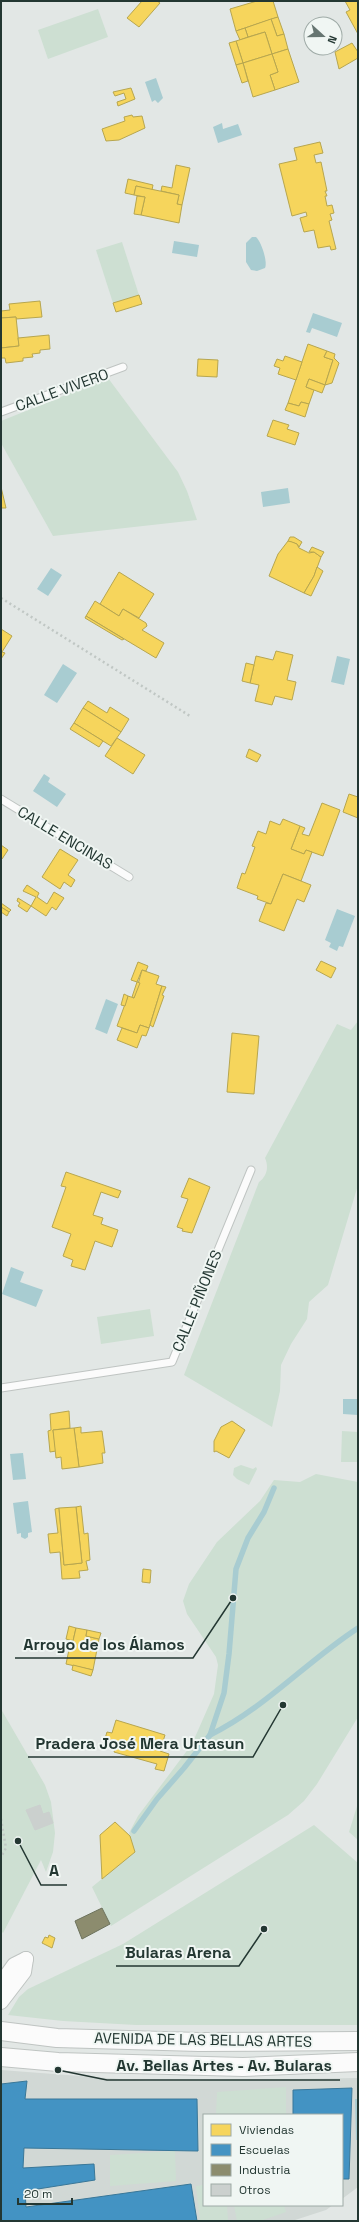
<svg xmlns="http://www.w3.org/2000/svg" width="359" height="2222" font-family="'Space Grotesk',sans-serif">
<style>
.built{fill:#d1d8d5}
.green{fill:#cddfd2}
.water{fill:#a8ccd1}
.homes{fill:#f6d55c;stroke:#b7a64f}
.schools{fill:#4393c3;stroke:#397798}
.industry{fill:#8c8c6e;stroke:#6c725c}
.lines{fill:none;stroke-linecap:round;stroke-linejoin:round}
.stream{stroke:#a8ccd1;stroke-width:5.5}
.building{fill:#cbd0ce;stroke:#cbd0ce}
.service-casing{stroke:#bfc4c2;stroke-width:9}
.minor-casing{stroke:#bfc4c2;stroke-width:16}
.tertiary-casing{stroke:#bfc4c2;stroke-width:20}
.path{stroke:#c0c7c4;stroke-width:2.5;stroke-dasharray:2 3;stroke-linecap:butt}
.service{stroke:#fbfbfb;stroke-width:7}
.minor{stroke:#fbfbfb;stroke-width:14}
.tertiary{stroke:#fbfbfb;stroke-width:18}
.labels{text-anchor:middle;stroke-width:4;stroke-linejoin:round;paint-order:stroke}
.street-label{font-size:15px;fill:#233732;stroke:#f0f6f3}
.leader{fill:none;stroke:#233732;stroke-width:1.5}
.callout-dot{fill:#233732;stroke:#f0f6f3;stroke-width:1.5}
.callout-label{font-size:16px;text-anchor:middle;font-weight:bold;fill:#233732;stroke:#f0f6f3;stroke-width:4;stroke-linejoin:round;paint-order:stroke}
</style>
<rect width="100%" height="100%" fill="#e2e7e5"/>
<polygon class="built" points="1,2070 146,2081 358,2078 358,2187 342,2199 342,2115 204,2115 204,2205 333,2205 326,2210 292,2221 1,2221"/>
<g class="green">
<polygon points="98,9 108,37 48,59 38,30"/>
<polygon points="122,242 139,295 113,303 96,250"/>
<polygon points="108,378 178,472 187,491 197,520 53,536 1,443 1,421"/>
<path d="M358 1021V1185L328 1285 309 1302 307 1319 291 1344 281 1365 280 1391 272 1427 184 1375 259 1182C267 1176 269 1167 265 1158L337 1024 351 1030Z"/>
<polygon points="150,1309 154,1336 101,1344 97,1317"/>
<polygon points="342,1431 358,1432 358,1462 341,1462"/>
<polygon points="241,1465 253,1469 256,1467 257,1469 249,1485 237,1479 233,1475 234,1468"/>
<polygon points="316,1474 358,1482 358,1717 317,1784 304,1801 288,1815 111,1926 92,1887 135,1852 129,1833 138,1816 192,1744 214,1694 218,1665 216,1657 187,1614 183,1601 189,1584 217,1542 260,1501 274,1480 300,1482"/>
<polygon points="1,1709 45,1785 51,1802 55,1833 53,1852 46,1872 41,1860 3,1933 1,1931"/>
<polygon points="358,1803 358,1840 349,1832"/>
<polygon points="314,1825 358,1863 358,2025 136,2025 63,2021 8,2015 19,1997 28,1989 123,1944"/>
<polygon points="286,2087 286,2115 216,2115 217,2092"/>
<polygon points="175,2151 176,2181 110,2186 110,2155"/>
<polygon points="204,2185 204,2205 227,2205 228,2221 200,2221 196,2186"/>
<polygon points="234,2205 284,2205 286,2212 260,2221 237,2221"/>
</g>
<g class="water">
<polygon points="156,78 163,98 158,103 155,100 152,102 145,82"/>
<polygon points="222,123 223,129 238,124 242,135 218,143 213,127"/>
<path d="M252 237H256C261 241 268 262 265 268L257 271 251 270 246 262V243Z"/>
<polygon points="174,241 199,245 197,257 172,253"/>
<polygon points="313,313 342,323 337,337 312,328 310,333 306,332"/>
<polygon points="288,488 290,503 263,507 261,492"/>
<polygon points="51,568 62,575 48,596 37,589"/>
<polygon points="337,656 350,659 344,685 331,682"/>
<polygon points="63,664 77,673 57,703 44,695"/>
<polygon points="44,774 50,778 48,782 66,794 57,807 33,791"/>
<polygon points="337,909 355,916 343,947 339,946 337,951 329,947 331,943 325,940"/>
<polygon points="106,999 118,1004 107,1034 95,1029"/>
<polygon points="11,1267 24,1272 20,1282 43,1290 36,1307 2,1294"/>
<polygon points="343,1399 358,1399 358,1415 343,1414"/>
<polygon points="23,1453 26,1479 13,1480 10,1454"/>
<polygon points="28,1501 32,1532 28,1533 28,1537 25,1539 21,1537 21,1533 17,1534 13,1503"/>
<polygon points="355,2099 358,2099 358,2140 356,2140"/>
</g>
<g class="homes">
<polygon points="142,1 157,1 160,3 139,27 127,18"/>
<polygon points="257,1 273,1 278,17 236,31 230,9"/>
<polygon points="345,1 358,1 358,34 346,12 350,10"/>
<polygon points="278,17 284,34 277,36 271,19"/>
<polygon points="271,19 277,36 284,34 288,49 272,54 265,32 248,37 245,28"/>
<polygon points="245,28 248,37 240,40 236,31"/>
<polygon points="265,32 272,54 243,63 236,41"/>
<polygon points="236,41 243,63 236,65 229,43"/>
<polygon points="352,43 358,52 358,58 339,69 335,52"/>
<polygon points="288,49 299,82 275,90 270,75 278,72 272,54"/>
<polygon points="272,54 278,72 270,75 275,90 253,97 243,63"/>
<polygon points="243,63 248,81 242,83 236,65"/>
<polygon points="131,88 135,99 118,106 117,102 126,99 124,93 115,96 113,92"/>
<polygon points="132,115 133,117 142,116 145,128 119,140 106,141 102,129 125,121 124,117"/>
<polygon points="320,142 323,153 314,155 316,163 321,162 327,191 325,191 327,196 325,196 327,206 332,205 334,213 330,214 332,220 329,221 336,249 331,250 330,246 318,248 314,230 304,232 300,218 307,216 306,212 292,216 279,164 297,160 294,148"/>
<polygon points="176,165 190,168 182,205 177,204 179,195 161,191 162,186 172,188"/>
<polygon points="128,179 153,185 152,190 136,186 134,195 125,193"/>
<polygon points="136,186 179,195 177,204 182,205 179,223 141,215 145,197 134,195"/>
<polygon points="137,196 145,197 141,215 134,214"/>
<polygon points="139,295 142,304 116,312 113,303"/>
<polygon points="40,301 42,317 16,319 16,317 1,318 1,311 10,310 9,304"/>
<polygon points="16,317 19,346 1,348 1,318"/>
<polygon points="49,335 50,349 40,350 40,353 32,354 33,357 23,358 23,361 6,363 5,358 1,358 1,348 19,346 18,338"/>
<polygon points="308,344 327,351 324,357 333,360 325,385 309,379 306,387 314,390 309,404 301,402 299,406 288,403"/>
<polygon points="327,351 335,354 334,358 339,363 332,383 325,385 333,360 324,357"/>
<polygon points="285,356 302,362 296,380 278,374 280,368 274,366 277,359 283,361"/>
<polygon points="198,359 218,360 217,377 197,376"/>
<polygon points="309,379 325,385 322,393 306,387"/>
<polygon points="301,402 309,404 305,417 285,410 288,403 299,406"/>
<polygon points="273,420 289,425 287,429 299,433 295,445 267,436"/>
<polygon points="1,487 6,508 1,508"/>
<polygon points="290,537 294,537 302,542 299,547 297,544 288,541"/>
<polygon points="288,541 292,542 297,544 299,548 309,553 314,552 321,557 314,576 304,593 269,576 278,554"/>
<polygon points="312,547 324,552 321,557 314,552 309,552"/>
<polygon points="317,567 323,571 311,596 304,593 314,576"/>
<polygon points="119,572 154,594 139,618 123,609 119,616 100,604"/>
<polygon points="95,601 119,616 123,609 146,623 147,626 142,630 164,643 156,658 86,616"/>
<polygon points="86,616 124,639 122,640 85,618"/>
<polygon points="1,629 12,636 2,652 5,653 1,659"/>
<polygon points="276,651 293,655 287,680 296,682 292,700 275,696 272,705 255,701 259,685 250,683 256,656 273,660"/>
<polygon points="246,663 254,665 250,683 242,681"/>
<polygon points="88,701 107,713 110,707 129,719 121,732 83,708"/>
<polygon points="83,708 121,732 111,746 74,723"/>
<polygon points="74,723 103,741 99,747 70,729"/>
<polygon points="117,738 145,755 133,774 105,756"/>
<polygon points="249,749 261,755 257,762 246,757"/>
<polygon points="349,794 358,797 358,818 343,812"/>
<polygon points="322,803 340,810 323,856 306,850 304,854 291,849 300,826 305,828 302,834 309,836"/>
<polygon points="283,819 300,826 291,849 304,854 306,850 312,852 301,881 283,874 271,904 257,899 258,896 237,888 242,873 245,874 255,847 252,846 258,831 266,834 270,821 280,825"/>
<polygon points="1,845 8,850 2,859 1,858"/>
<polygon points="60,849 78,860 68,875 75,880 71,887 64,882 60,889 42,877"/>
<polygon points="283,874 311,885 304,902 297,899 284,931 259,921 266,903 271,904"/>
<polygon points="27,885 39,893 37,897 47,904 54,892 64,898 56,910 52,907 46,916 31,906 36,897 23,891"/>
<polygon points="18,898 31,906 27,912 18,906 20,903 17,901"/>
<polygon points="1,903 11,910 9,912 1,907"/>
<polygon points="1,907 9,912 7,916 1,912"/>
<polygon points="321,961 336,968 331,978 316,970"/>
<polygon points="138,962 148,966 146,971 142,970 137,982 131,980"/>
<polygon points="142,970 159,976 156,984 162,986 149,1028 140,1025 137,1033 117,1026 128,996 134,998"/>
<polygon points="137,982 140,983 134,998 132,997"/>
<polygon points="162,986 166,987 162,995 164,996 153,1027 150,1025"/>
<polygon points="124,994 128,996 125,1006 121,1005"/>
<polygon points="140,1025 149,1028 146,1036 142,1035 137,1048 117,1040 122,1028 137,1033"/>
<polygon points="232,1033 259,1036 254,1094 227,1092"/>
<polygon points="66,1172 121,1191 118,1198 101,1192 93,1215 103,1218 101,1224 118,1230 112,1247 95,1241 85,1270 71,1266 73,1260 63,1256 71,1234 52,1227 66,1187 61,1186"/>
<polygon points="189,1178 210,1187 192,1233 182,1231 183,1229 177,1227 188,1199 181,1197"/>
<polygon points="69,1411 70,1428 53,1430 56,1451 50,1452 48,1431 51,1430 50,1414"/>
<polygon points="232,1421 245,1430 229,1458 216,1451 214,1452 214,1441 221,1427"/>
<polygon points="81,1427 81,1433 102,1431 105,1453 102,1453 103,1463 79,1467 74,1428"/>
<polygon points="74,1428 79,1467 62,1469 61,1457 56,1458 53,1430"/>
<polygon points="81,1506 84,1534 88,1533 90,1560 86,1561 88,1570 79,1571 80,1578 62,1579 60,1552 50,1553 48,1534 58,1533 55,1509 59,1508 64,1565 82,1563 76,1507"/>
<polygon points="76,1507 82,1563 64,1565 59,1508"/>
<polygon points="143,1569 151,1570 150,1583 142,1582"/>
<polygon points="69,1626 76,1628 73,1641 66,1639"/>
<polygon points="76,1628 87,1630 86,1636 99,1639 93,1670 66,1664 71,1640 73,1641"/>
<polygon points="87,1630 101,1633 99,1639 86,1636"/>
<polygon points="73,1665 93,1670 91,1676 72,1670"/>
<polygon points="116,1720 165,1735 160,1751 169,1754 164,1771 155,1769 157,1764 114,1752 115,1749 103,1745 107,1732 112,1733"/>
<polygon points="115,1822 130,1836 135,1852 102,1879 100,1835"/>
<polygon points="49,1935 55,1938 52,1948 42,1943 45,1937 48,1938"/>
</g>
<g class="schools">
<polygon points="27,2081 25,2099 197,2099 198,2151 24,2148 23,2168 94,2164 95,2180 25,2191 26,2207 191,2184 197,2221 1,2221 1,2084"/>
<polygon points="352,2088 349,2179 342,2179 342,2115 293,2115 293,2090"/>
</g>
<polygon class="industry" points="102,1908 110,1924 82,1939 75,1921"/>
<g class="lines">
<g class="stream">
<path d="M210 1735C265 1708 307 1661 358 1628"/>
<polyline points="134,1831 157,1799 184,1768 210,1735 224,1693 229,1654 236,1569 248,1538 264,1512 274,1488"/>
</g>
</g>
<polygon class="building" points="40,1805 43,1814 49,1812 53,1823 35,1830 26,1810"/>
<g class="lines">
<g class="service-casing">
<g id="service">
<polyline points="1,412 123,367"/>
<polyline points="1,799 129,877"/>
<polyline points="1,1388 172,1362 251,1170"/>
</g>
</g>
<g class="minor-casing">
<g id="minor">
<polyline points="1,1983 14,1965 26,1959"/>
<polyline points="1,2002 24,1972 26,1959"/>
</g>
</g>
<g class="tertiary-casing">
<g id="tertiary">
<polyline points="1,2031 57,2038 199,2042 358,2041"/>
<polyline points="1,2057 58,2062 243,2067 358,2062"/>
</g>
</g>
<g class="path">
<polyline points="1,598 190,716"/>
<polyline points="1,1819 6,1848 1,1857"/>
</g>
<use href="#service" class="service"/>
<use href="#minor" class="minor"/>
<use href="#tertiary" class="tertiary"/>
</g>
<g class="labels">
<g class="street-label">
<text transform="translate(62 390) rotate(-20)" y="5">CALLE VIVERO</text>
<text transform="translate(65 838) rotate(31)" y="5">CALLE ENCINAS</text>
<text transform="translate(197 1301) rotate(-68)" y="5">CALLE PIÑONES</text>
<text transform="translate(203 2040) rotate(1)" y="5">AVENIDA DE LAS BELLAS ARTES</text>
</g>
</g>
<path class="leader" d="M233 1598L193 1658H15M283 1705L253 1757H28M18 1841L41 1885H67M264 1929L239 1966H116M58 2070L107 2080H340"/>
<g class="callout-dot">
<circle cx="233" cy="1598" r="4"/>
<circle cx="283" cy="1705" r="4"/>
<circle cx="18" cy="1841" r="4"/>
<circle cx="264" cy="1929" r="4"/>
<circle cx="58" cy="2070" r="4"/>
</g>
<g class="callout-label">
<text x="104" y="1650">Arroyo de los Álamos</text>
<text x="140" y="1749">Pradera José Mera Urtasun</text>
<text x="54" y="1876">A</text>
<text x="178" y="1958">Bularas Arena</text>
<text x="224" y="2071">Av. Bellas Artes - Av. Bularas</text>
</g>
<rect width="359" height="2222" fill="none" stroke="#233732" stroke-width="4"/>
<rect x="203" y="2114" width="140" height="92" fill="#f0f6f3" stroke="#9eaaa6"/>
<rect x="211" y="2124" width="20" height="12" fill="#f6d55c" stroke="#9eaaa6"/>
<text x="239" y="2134" font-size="12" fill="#233732">Viviendas</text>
<rect x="211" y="2144" width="20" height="12" fill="#4393c3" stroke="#9eaaa6"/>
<text x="239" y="2154" font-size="12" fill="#233732">Escuelas</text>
<rect x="211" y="2164" width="20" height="12" fill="#8c8c6e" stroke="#9eaaa6"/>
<text x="239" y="2174" font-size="12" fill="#233732">Industria</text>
<rect x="211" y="2184" width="20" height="12" fill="#cbd0ce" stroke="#9eaaa6"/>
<text x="239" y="2194" font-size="12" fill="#233732">Otros</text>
<g transform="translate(323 36) rotate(111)"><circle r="19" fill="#f0f6f3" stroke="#9eaaa6"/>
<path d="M0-3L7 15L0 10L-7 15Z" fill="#667571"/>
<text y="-6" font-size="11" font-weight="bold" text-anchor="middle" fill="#233732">N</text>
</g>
<path d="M18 2198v6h54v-6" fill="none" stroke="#233732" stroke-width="2"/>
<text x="24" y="2198" font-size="12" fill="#233732" stroke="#f0f6f3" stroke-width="3" paint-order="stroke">20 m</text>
</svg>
